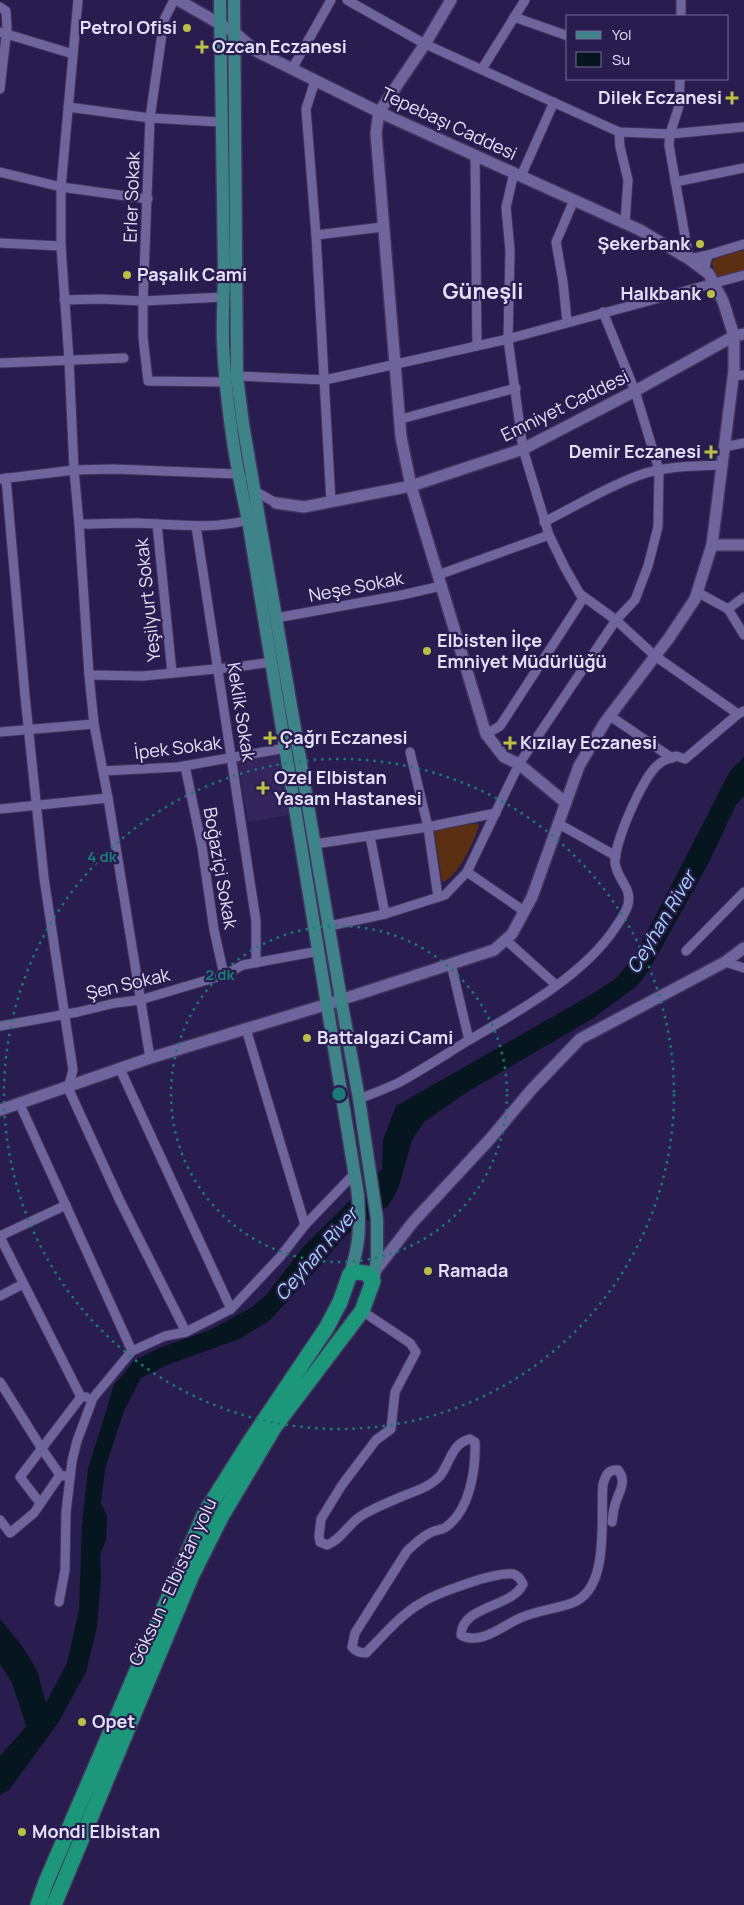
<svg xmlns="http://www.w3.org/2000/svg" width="744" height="1905" font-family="Manrope,sans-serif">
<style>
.built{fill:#34255d}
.green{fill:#5a2f12}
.water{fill:#05161e}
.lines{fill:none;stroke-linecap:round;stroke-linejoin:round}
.river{stroke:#05161e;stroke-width:12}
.street-casing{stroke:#41345e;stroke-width:11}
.secondary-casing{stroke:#41345e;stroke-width:14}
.primary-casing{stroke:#41345e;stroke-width:15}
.highway-casing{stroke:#41345e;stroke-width:18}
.street{stroke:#6f659d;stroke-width:9}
.secondary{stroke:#6f659d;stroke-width:11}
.primary{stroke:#3d8388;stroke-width:12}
.highway{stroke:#1c977a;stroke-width:15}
.ring{fill:none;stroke:#1a7b75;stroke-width:2.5;stroke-dasharray:2.5 5}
.poi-dot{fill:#bac045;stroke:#291c4e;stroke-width:2}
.labels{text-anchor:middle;stroke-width:4.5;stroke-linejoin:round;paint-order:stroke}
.poi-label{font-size:18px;font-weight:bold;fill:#e4e1fb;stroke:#291c4e;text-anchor:start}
.street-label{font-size:18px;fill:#e4e1fb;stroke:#291c4e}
.water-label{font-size:19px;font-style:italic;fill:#a1d7f4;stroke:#291c4e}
.district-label{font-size:22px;font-weight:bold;fill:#e4e1fb;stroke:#291c4e}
.centre{fill:#1a7b75;stroke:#291c4e;stroke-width:2.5}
.ring-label{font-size:15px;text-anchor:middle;font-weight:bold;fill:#1a7b75;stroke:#291c4e;stroke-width:4.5;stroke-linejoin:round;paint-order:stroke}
</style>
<rect width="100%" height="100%" fill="#291c4e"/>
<polygon class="built" points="278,755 288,815 248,822 238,762"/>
<g class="green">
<polygon points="744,250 744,271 721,277 715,275 712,262 715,258"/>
<path d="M477 823 479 826C474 841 458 878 442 882L434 830Z"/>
</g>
<path class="water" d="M744 757V796L736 805 709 862 649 970 638 985 592 1019 467 1092 424 1122 412 1140 398 1189 388 1206 345 1236 317 1269 269 1321 239 1339 167 1365 141 1378 124 1411 105 1469 101 1503 107 1516 106 1540 100 1555 101 1578 97 1627 86 1672 58 1723 9 1790 0 1795V1756L31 1721C31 1716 32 1710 31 1705 29 1690 11 1656 0 1646V1619L22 1646 37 1670 46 1703 67 1663 79 1610 82 1527 88 1469 114 1385 135 1360 159 1348 210 1330 252 1307 267 1294 304 1246 382 1169 383 1140 396 1106 589 996 615 979 635 956 730 771Z"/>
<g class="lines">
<polyline class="river" points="0,1653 17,1679 35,1733"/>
<g class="street-casing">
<g id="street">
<polyline points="78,0 61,187 61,246 69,360 74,470 79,524 89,675 94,724 108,798 150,1058"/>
<polyline points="174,0 164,20 150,118 143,301 143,337 148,381 226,382"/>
<polyline points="347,0 425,44 619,132 670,134 744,127"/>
<polyline points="0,7 6,11 7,28 0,89"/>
<polyline points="681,16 681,0"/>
<polyline points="514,17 568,36"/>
<polyline points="0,32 73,54"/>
<polyline points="292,69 331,0"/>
<polyline points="482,69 525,0"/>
<polyline points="680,79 679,106 670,134 669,145 689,259 708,255"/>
<polyline points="315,81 306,109 316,235 331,502"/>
<polyline points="68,107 150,118 220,122"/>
<polyline points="619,132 620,147 628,180 625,223"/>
<polyline points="475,155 477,346"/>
<polyline points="0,172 61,187 148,199"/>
<polyline points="514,173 506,207 510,251 508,339 523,449 549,535 565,568 580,594 616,620 655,656 738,714 744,711"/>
<polyline points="521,176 554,102"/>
<polyline points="675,182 744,168"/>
<polyline points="316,235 383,227"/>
<polyline points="0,243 61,246"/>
<polyline points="704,271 708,255 744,244"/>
<polyline points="64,300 101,299 143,301 224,297"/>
<polyline points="567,322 563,282 556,242 574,200"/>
<polyline points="0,363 124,358"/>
<polyline points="237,376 325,380 508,339 744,275"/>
<polyline points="734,376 744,375"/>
<polyline points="401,419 516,388"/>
<polyline points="724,447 744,443"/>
<polyline points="6,478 25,696 44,878 73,1070 68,1088 120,1201 186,1332"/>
<polyline points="0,479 74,470 114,469 237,474 242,479"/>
<polyline points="253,490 276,503"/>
<path d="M544 522C574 507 605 488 637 476 663 466 695 466 723 465"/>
<path d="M79 524C98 524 118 523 137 523 173 524 212 530 248 520"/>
<polyline points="157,524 172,673"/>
<polyline points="196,526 256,921 256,963"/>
<polyline points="438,575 549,535"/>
<polyline points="697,592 728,609 744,635"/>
<polyline points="728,609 744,597"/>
<polyline points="276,618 402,595 441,586"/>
<polyline points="89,675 143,676 236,667 272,662"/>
<polyline points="610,716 672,758"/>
<polyline points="0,732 94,724"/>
<polyline points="486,734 500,726 584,597"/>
<polyline points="410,752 428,827 438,897"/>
<polyline points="185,766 202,847 214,930 224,975"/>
<polyline points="103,771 178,767 286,748"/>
<polyline points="0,809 108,798"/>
<polyline points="559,824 616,856"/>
<polyline points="370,836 385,914"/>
<polyline points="315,844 428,827 496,813"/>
<polyline points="467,872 524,911"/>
<polyline points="329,926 385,914 445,895 467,872 519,764 616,620 635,600 648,566 658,527 659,470 635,391 603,312"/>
<polyline points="506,940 556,985"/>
<polyline points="686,951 744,892"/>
<polyline points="725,962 744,968"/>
<polyline points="451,964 469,1040"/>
<polyline points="0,1026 78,1012 115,1003 140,1000 224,975 243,965 319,951"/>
<polyline points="246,1029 305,1225"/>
<polyline points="120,1069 231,1309"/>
<path d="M359 1099C372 1094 385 1089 398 1083 422 1070 446 1054 469 1040 519 1011 583 976 615 928 625 913 635 901 624 884 620 877 616 871 615 863 614 843 643 776 659 764 663 760 671 758 676 756L685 759 738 714"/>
<polyline points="22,1109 132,1351"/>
<polyline points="0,1236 66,1205"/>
<polyline points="0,1237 81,1397"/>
<polyline points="0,1296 23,1284"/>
<path d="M362 1311 410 1343 416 1352 395 1392 391 1429 376 1440 342 1485 321 1519 319 1536 320 1542 327 1545C341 1540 348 1524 361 1516 372 1509 384 1504 396 1499 411 1492 428 1489 440 1476 450 1463 452 1443 470 1439L475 1442C476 1469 470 1510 446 1527 442 1530 436 1530 432 1532 422 1536 415 1544 407 1551L355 1633 352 1647C356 1652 360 1653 366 1653 383 1636 400 1615 421 1603 437 1593 494 1572 513 1574 518 1575 521 1580 523 1584 512 1608 462 1605 461 1635 478 1645 499 1629 514 1621 532 1611 553 1610 572 1603 611 1589 600 1517 603 1484 606 1475 608 1469 618 1470 628 1482 618 1493 615 1505 613 1511 613 1516 612 1522"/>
<polyline points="0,1382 42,1449 60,1475 70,1477"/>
<polyline points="40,1503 20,1477 81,1397 86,1397"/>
<polyline points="0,1520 10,1533 34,1513 60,1475"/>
<polyline points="59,1602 65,1570 66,1512 72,1461 77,1441 93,1398 132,1351 165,1336 186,1332 231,1309 280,1257 305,1225 355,1173"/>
</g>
</g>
<g class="secondary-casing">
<g id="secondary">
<polyline points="451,0 425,44 379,112 376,133 401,437 411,486 486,734 504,757 519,764 566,803"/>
<polyline points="276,503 304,507 411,486 523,449 635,391 734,336 744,334"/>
<polyline points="712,545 744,545"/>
<polyline points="0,1110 150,1058 328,1004 494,950 512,934 532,897 579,766 605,722 669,638 695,599 712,545 734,370 734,336 723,301 709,274 689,259 640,230 379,112 256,51 234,32 178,0"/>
<polyline points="375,1271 413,1222 490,1139 532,1089 580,1039 725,962 744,948"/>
</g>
</g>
<g class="primary-casing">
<g id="primary">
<path d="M220 0C222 90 222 179 224 269 224 294 222 319 223 344 226 404 235 463 248 520L358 1195C360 1228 360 1243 350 1274"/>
<polyline points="234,0 237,376 243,424 341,999 359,1099 377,1219 377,1260 373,1281"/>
</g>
</g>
<g class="highway-casing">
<polyline id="highway" points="38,1905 46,1882 205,1513 249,1443 327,1327 340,1302 350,1274 356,1272 366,1273 373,1281 362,1311 275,1426 221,1517 191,1577 54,1905"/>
</g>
<use href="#street" class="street"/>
<use href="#secondary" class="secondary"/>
<use href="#primary" class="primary"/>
<use href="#highway" class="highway"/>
</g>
<g class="ring">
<circle cx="339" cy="1094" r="168"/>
<circle cx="339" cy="1094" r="335"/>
</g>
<g class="poi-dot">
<circle cx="187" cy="28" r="5"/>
<path d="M199.5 39.5h5v5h5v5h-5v5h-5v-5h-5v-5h5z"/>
<path d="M729.5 90.5h5v5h5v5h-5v5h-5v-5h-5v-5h5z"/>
<circle cx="700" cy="244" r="5"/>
<circle cx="127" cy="275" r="5"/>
<circle cx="711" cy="294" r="5"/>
<path d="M708.5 444.5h5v5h5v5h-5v5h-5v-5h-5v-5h5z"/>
<circle cx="427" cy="651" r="5"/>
<path d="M267.5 730.5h5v5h5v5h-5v5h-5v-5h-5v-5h5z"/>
<path d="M507.5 735.5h5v5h5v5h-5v5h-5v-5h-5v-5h5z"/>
<path d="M260.5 780.5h5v5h5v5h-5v5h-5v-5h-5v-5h5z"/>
<circle cx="307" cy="1038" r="5"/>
<circle cx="428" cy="1271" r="5"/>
<circle cx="82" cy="1722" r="5"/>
<circle cx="22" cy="1832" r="5"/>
</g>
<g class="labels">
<g class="poi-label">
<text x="177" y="34" text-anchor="end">Petrol Ofisi</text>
<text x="212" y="53">Ozcan Eczanesi</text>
<text x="722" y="104" text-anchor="end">Dilek Eczanesi</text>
<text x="690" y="250" text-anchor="end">Şekerbank</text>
<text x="137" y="281">Paşalık Cami</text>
<text x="701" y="300" text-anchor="end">Halkbank</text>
<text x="701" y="458" text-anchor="end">Demir Eczanesi</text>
<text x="437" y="647">Elbisten İlçe<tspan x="437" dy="21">Emniyet Müdürlüğü</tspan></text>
<text x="280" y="744">Çağrı Eczanesi</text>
<text x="520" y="749">Kızılay Eczanesi</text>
<text x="274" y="784">Ozel Elbistan<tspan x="274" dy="21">Yasam Hastanesi</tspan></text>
<text x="317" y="1044">Battalgazi Cami</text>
<text x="438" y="1277">Ramada</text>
<text x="92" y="1728">Opet</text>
<text x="32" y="1838">Mondi Elbistan</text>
</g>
<g class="street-label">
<text transform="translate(449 124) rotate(25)" y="6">Tepebaşı Caddesi</text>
<text transform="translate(132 197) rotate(-88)" y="6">Erler Sokak</text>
<text transform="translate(565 406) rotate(-26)" y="6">Emniyet Caddesi</text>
<text transform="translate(356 587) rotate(-11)" y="6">Neşe Sokak</text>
<text transform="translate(148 600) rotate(-96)" y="6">Yeşilyurt Sokak</text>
<text transform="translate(241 712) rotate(81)" y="6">Keklik Sokak</text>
<text transform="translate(178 748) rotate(-7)" y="6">İpek Sokak</text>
<text transform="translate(220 868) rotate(80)" y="6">Boğaziçi Sokak</text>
<text transform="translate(128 984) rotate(-13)" y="6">Şen Sokak</text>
<text transform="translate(173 1582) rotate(-65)" y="6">Göksun - Elbistan yolu</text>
</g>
<g class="water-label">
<text transform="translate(661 922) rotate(-59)" y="7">Ceyhan River</text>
<text transform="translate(316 1254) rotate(-49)" y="7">Ceyhan River</text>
</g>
<g class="district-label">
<text x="483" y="299">Güneşli</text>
</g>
</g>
<circle cx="339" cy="1094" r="8" class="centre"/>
<g class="ring-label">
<text x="102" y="862">4 dk</text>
<text x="220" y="980">2 dk</text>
</g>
<rect x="566" y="15" width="162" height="65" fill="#291c4e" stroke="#746b93"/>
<rect x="576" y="31" width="25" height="8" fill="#3d8388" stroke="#746b93"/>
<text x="612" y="40" font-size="15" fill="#e4e1fb">Yol</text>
<rect x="576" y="52" width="25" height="15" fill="#05161e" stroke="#746b93"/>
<text x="612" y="65" font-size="15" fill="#e4e1fb">Su</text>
</svg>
